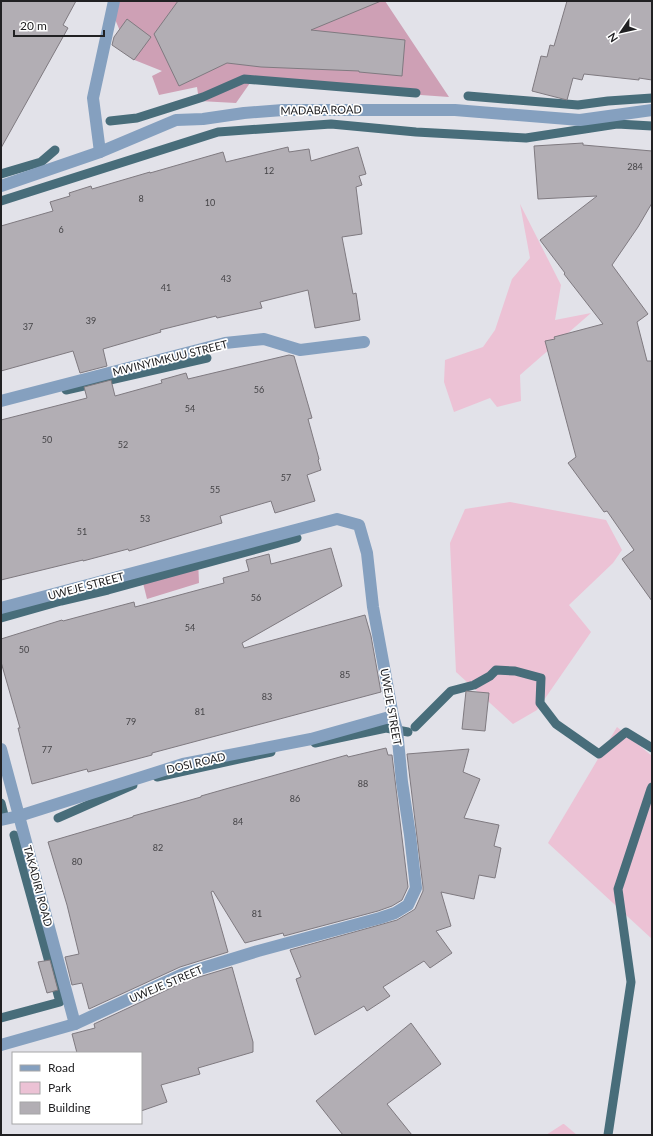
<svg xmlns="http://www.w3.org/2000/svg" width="653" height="1136" font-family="Lato,sans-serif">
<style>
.green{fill:#ecc2d5}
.forest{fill:#cea0b5}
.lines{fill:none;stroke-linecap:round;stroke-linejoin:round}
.stream{stroke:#486d7a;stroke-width:9}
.building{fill:#b2aeb4;stroke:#7f7a80}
.street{stroke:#85a0bf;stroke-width:12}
.labels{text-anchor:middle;stroke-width:3.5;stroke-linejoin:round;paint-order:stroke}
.number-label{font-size:9px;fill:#454447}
.street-label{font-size:11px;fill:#212123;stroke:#fff}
</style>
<rect width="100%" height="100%" fill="#e2e2e9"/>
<g class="green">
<polygon points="520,204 561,285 555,320 591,313 520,375 521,401 497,407 490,398 454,412 444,382 445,360 483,347 495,330 512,279 530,258"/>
<polygon points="510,502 606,520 622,550 613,563 569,605 591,632 537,710 513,724 456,672 450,543 465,509"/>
<polygon points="617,727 652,756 652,939 548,843"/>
<polygon points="564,1124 577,1135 546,1135 563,1124"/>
</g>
<g class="forest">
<polygon points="109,1 385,1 449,97 250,83 236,103 199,101 197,87 159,95 152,76 162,71 132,59 108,3"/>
<polygon points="198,559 199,583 147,599 143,583"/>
</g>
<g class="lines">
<g class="stream">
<polyline points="468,96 578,105 608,101 652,98"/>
<polyline points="110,121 137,118 203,97 244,79 416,93"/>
<polyline points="1,174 41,162 55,150"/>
<polyline points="1,201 218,132 331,124 416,132 526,138 617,124 652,126"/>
<polyline points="66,390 207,358"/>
<polyline points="1,618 61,601 108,590 297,538"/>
<polyline points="415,727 451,691 474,685 490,676 496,670 515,671 541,678 540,703 556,724 599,754 626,732 652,748"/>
<polyline points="315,743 386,728 408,732"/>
<polyline points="157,777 271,752"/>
<polyline points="1,803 5,819"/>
<polyline points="58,818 133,785"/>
<polyline points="1,1018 60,1002 14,835"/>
<polyline points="608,1135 631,982 618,889 651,789 652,787"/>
</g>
</g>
<g class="building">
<polygon points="1,1 76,1 63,25 68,28 1,148"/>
<polygon points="178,1 381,1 311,30 405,40 402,76 359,72 359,71 261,67 227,63 179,86 154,34"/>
<polygon points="567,1 652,1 652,80 639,78 639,80 584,74 582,80 573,78 567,100 532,91 541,56 547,57 550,45 554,46"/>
<polygon points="127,19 151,37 134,60 112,45 114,37"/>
<polygon points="583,143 583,145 652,151 652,203 638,227 612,265 648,314 637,322 647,361 652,361 652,601 622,559 634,550 607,511 604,512 568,463 576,457 545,341 555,339 554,337 603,324 564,274 565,273 540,240 597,196 538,199 534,146"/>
<polygon points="288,147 289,152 309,149 311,161 358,147 366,174 359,176 362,185 356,187 362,234 342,237 353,294 356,293 360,320 315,328 308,290 260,302 262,308 217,318 216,316 160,330 161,332 103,349 107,366 80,373 73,351 1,371 1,226 53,211 50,202 70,196 69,193 91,186 92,189 150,172 150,173 223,152 226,162"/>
<polygon points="289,355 294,356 312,418 308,419 319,459 318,460 321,470 307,475 315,501 275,513 271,501 220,516 222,523 129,551 128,549 83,561 83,560 1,580 1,420 87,398 84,387 111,380 115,396 162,383 161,380 186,373 188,379"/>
<polygon points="331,548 342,586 242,643 244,648 365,615 371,636 381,692 152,753 152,755 88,772 87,769 32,784 18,728 20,728 1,662 1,639 62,620 63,621 134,602 135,607 224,583 223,578 249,571 246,560 269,554 271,564"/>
<polygon points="466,691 489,693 485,731 462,729"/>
<polygon points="386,748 388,755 392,755 408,887 402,900 392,906 378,911 284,936 283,933 245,943 213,891 211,892 228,952 180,967 89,1009 82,983 72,985 65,957 79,954 67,905 48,842 133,817 133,816 201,797 201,796 229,788 347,755 348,757"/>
<polygon points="469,749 463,772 480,779 464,818 499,825 494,846 501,848 495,878 479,875 474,899 441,892 451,926 436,931 452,953 430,968 424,961 383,987 390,996 367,1011 364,1006 315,1035 296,979 301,977 290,950 397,920 412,911 415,909 423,891 423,887 407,754"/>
<polygon points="50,960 58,990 47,993 38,962"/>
<polygon points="232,967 253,1042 253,1052 198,1068 200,1074 161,1085 167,1102 141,1111 141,1053 77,1053 72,1034 95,1028 94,1024 186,981"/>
<polygon points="411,1023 441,1064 387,1104 412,1135 343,1135 316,1101"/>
</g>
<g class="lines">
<g class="street">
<polyline points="100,152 93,98 114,1"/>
<polyline points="1,186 100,152 176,120 203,119 244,113 283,110 455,110 580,120 652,110"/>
<polyline points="1,401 225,343 264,339 300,350 364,342"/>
<polyline points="1,608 337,519 359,525 367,553 373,607 393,716 397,730 402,782 410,835 416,888 408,905 395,913 380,918 258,951 183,974 75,1024 1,1045"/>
<polyline points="1,749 75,1024"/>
<polyline points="1,820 19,816 183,764 311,739 393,716"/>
</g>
</g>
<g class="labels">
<g class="number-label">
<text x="635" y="170">284</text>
<text x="269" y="174">12</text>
<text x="141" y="202">8</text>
<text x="210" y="206">10</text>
<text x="61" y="233">6</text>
<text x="226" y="282">43</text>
<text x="166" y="291">41</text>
<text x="91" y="324">39</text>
<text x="28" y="330">37</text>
<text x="259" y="393">56</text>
<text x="190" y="412">54</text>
<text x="47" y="443">50</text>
<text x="123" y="448">52</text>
<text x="286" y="481">57</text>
<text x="215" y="493">55</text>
<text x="145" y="522">53</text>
<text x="82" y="535">51</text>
<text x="256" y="601">56</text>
<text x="190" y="631">54</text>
<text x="24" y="653">50</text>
<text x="345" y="678">85</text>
<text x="267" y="700">83</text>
<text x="200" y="715">81</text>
<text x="131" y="725">79</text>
<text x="47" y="753">77</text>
<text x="363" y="787">88</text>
<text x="295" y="802">86</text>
<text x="238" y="825">84</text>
<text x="158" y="851">82</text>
<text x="77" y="865">80</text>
<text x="257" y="917">81</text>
</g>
<g class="street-label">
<text transform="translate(321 110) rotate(-1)" y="4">MADABA ROAD</text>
<text transform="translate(170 358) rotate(-14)" y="4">MWINYIMKUU STREET</text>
<text transform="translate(86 586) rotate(-15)" y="4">UWEJE STREET</text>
<text transform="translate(391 707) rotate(80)" y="4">UWEJE STREET</text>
<text transform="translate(196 763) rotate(-13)" y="4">DOSI ROAD</text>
<text transform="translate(38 886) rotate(75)" y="4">TAKADIRI ROAD</text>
<text transform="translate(166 984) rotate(-23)" y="4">UWEJE STREET</text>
</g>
</g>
<rect width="653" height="1136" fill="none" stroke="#212123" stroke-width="4"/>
<rect x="12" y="1052" width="130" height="72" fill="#ffffff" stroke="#a6a6a7"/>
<rect x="20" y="1065" width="20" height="6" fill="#85a0bf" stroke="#a6a6a7"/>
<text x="48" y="1072" font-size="12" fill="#212123">Road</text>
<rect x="20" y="1082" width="20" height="12" fill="#ecc2d5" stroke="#a6a6a7"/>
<text x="48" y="1092" font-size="12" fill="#212123">Park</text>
<rect x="20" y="1102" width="20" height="12" fill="#b2aeb4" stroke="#a6a6a7"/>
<text x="48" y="1112" font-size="12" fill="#212123">Building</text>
<g transform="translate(621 32) rotate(236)" stroke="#ffffff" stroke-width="3" paint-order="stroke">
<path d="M0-3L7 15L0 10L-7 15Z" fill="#212123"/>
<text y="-6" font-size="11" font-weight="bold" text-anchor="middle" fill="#212123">N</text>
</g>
<path d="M14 30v6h90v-6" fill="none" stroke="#212123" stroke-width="2"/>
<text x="20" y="30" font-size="12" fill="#212123" stroke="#ffffff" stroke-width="3" paint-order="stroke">20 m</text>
</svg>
